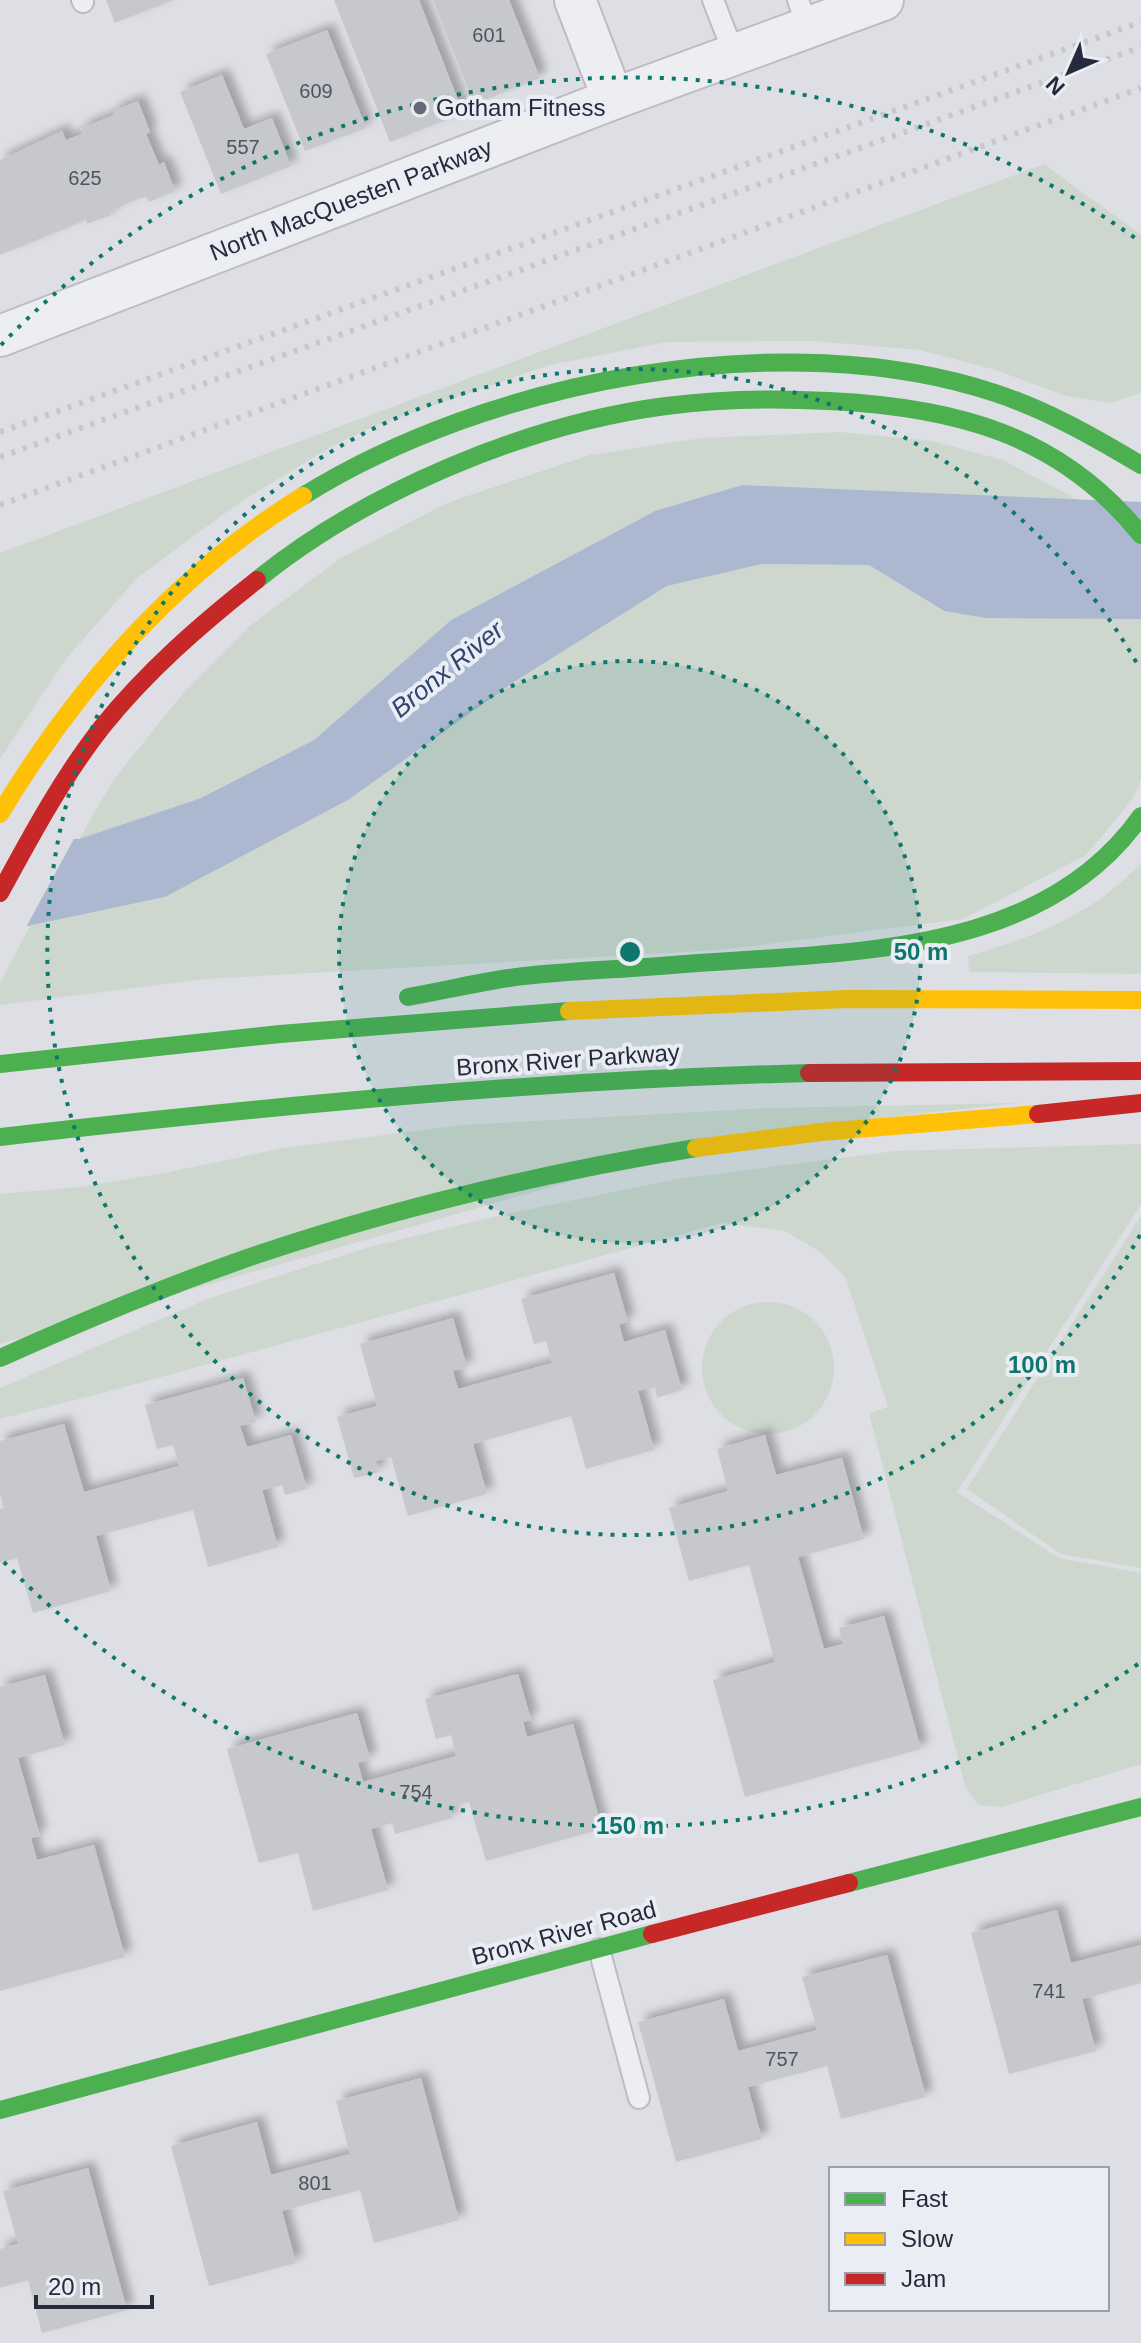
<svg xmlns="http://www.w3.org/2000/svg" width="1141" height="2343" font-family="Helvetica,sans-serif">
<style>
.green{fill:#cdd7ce}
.water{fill:#abb8d0}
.pier{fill:#dedfe4}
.building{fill:#c6c8cc;filter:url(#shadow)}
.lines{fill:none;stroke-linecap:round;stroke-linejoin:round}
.lane-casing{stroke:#bcbdc2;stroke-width:24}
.street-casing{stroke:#bcbdc2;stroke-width:44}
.lane{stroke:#edeef1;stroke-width:20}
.street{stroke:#edeef1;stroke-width:40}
.fast{stroke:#4caf50;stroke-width:18}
.slow{stroke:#ffc107;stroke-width:18}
.jam{stroke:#c62828;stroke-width:18}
.rail{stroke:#c7c8cc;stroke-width:6;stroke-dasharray:4 8;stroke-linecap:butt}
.ring{fill:none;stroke:#0f766e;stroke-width:4;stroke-dasharray:4 8}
.poi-dot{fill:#666a77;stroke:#ebedf4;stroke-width:3}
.labels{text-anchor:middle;stroke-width:8;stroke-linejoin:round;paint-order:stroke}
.number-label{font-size:20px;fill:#4e5362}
.poi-label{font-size:24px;fill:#252b3d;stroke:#ebedf4;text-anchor:start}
.street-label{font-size:24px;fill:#252b3d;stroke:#ebedf4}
.water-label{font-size:26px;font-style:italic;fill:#2f4471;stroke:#ebedf4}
.centre{fill:#0f766e;stroke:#ebedf4;stroke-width:4}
.ring-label{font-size:24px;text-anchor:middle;font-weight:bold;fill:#0f766e;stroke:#ebedf4;stroke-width:8;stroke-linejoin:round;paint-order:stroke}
</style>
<defs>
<filter id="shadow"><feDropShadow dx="7" dy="-7" stdDeviation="4" flood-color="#0004"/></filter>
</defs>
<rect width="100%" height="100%" fill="#dedfe4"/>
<g class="green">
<polygon points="1044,164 1141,235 1141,393 1111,403 1066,396 996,370 920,350 813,341 667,342 549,365 372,427 329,448 239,503 137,578 65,660 0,759 0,553"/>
<polygon points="840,432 932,441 1003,460 1069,495 1115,534 1141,581 1141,780 1132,800 1086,855 963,919 720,950 206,979 0,1005 0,983 30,926 165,897 348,800 514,682 667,586 762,564 869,565 943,611 986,617 910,492 742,485 655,511 451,620 314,740 201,798 79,839 114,779 184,692 250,626 341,558 447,503 590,455 702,438"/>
<path d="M1141 863V974L969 972 968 956C1034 937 1093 915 1141 863Z"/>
<polygon points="1019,1103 741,1133 0,1344 0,1194 79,1187 165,1173 283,1148 462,1125 770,1108"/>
<polygon points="1141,1144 1141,1204 957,1492 1059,1558 1141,1573 1141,1764 1001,1807 978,1805 965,1786 869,1413 888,1407 846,1278 820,1252 785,1231 722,1223 114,1390 0,1419 0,1388 210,1298 369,1247 505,1214 677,1179 895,1151"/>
<polygon points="1141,1216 1141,1568 1061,1554 967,1489"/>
<circle cx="768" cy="1368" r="66"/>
</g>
<polygon class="water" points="742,485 1141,502 1141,619 986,618 944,611 869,565 762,564 667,586 514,682 348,800 165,897 9,930 0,839 79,839 201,798 314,740 451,620 655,511"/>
<polygon class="pier" points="0,835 76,835 24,931 9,934 0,933"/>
<g class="building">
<polygon points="106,0 173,0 115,23"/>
<polygon points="334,0 419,0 463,113 390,142"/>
<polygon points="433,0 509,0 540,78 474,104"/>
<polygon points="327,30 366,128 305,151 266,54"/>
<polygon points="222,75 244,129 272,118 291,166 221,194 180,92"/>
<polygon points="138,101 150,132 146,134 159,165 164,162 175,191 149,202 146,196 109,211 111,215 87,224 86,220 0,255 0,160 62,131 66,140 82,134 80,129 114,115 113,111"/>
<polygon points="614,1273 628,1322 619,1324 624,1342 665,1330 682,1390 657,1398 655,1387 638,1391 654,1450 586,1469 571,1416 473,1444 487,1494 408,1516 391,1457 376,1461 379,1472 354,1478 337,1417 377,1406 360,1344 453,1318 467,1367 453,1371 458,1389 552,1363 546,1341 534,1344 521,1299"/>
<polygon points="243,1378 256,1422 240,1426 247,1447 291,1435 307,1489 285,1495 282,1485 262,1490 278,1547 208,1567 193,1510 96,1536 111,1591 33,1613 17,1558 0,1563 0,1509 4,1508 0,1495 0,1441 64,1424 84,1492 179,1466 173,1445 157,1449 145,1405"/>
<polygon points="765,1435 776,1475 842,1458 864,1539 798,1557 824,1649 843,1644 839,1628 884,1616 921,1749 745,1797 713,1680 775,1662 749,1565 689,1581 669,1508 728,1491 717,1449"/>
<polygon points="518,1674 531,1720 523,1722 527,1737 573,1724 602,1829 486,1861 469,1802 449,1807 452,1818 395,1834 392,1823 371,1829 388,1890 313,1911 298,1853 259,1863 227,1749 357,1713 370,1759 358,1763 363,1782 456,1756 451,1735 436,1739 425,1699"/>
<polygon points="45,1675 65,1745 18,1758 40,1836 31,1838 37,1860 94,1845 125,1957 0,1991 0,1687"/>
<polygon points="1057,1910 1071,1963 1141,1945 1141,1983 1082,1999 1096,2051 1009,2074 971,1933"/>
<polygon points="887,1955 926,2097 841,2119 827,2066 748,2087 762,2139 676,2162 638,2022 724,1999 738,2051 817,2030 802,1977"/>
<polygon points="421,2078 459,2220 374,2243 360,2190 282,2211 296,2263 209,2286 171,2146 257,2122 271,2175 350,2154 336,2101"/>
<polygon points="88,2168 127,2310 42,2333 28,2280 0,2288 0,2249 18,2244 3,2191"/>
</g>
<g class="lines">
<g class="lane-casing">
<g id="lane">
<polyline points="82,0 83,2"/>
<polyline points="713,0 734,54"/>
<polyline points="798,0 808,29"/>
<polyline points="599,1949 639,2098"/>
</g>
</g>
<g class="street-casing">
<g id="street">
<polyline points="575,0 613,99"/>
<polyline points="0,336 613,99 883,0"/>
</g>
</g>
<use href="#lane" class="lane"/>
<use href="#street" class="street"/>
<g class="fast">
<path d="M303 496C489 380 784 323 995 393 1047 410 1094 437 1141 465"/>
<path d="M257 580C365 492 527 424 666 406 720 399 775 398 829 401 954 407 1060 434 1141 535"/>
<path d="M408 997C442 991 475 983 509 978 545 973 582 971 618 969 671 965 723 961 776 958 908 949 1058 934 1141 816"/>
<polyline points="0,1064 280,1034 569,1011"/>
<path d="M0 1137C269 1106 538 1080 809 1073"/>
<path d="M0 1358C85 1320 171 1284 259 1254 402 1206 548 1172 696 1148"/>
<polyline points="849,1883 1141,1807"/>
<polyline points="0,2110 652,1934"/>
</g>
<g class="slow">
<path d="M0 814C77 686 175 575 303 496"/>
<polyline points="569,1011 846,999 1141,1000"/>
<polyline points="696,1148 821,1132 1038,1114"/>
</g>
<g class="jam">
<path d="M0 893C31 836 62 778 102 727 147 671 201 624 257 580"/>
<polyline points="809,1073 1141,1071"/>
<polyline points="1038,1114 1141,1103"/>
<polyline points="652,1934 849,1883"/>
</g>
<g class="rail">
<polyline points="0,432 1141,22"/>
<polyline points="0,457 1141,47"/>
<polyline points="0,505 1141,88"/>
</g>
</g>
<circle cx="630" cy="952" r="291" fill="#0f766e" fill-opacity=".12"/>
<g class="ring">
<circle cx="630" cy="952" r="291"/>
<path d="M1140 1235A583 583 0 1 1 1140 669"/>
<path d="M1138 1664A874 874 0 0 1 1 1559M1 345A874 874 0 0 1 1138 240"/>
</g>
<circle class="poi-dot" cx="420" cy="108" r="8"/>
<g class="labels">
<g class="number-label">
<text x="489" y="42">601</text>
<text x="316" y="98">609</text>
<text x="243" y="154">557</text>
<text x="85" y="185">625</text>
<text x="416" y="1799">754</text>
<text x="1049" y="1998">741</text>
<text x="782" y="2066">757</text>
<text x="315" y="2190">801</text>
</g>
<g class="poi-label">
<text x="436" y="116">Gotham Fitness</text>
</g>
<g class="street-label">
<text transform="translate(351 200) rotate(-21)" y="8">North MacQuesten Parkway</text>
<text transform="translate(568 1060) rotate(-4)" y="8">Bronx River Parkway</text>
<text transform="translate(564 1933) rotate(-15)" y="8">Bronx River Road</text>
</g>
<g class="water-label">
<text transform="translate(447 669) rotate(-39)" y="9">Bronx River</text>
</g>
</g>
<circle cx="630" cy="952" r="12" class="centre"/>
<g class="ring-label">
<text x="921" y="960">50 m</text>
<text x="1042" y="1373">100 m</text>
<text x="630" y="1834">150 m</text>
</g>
<rect x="829" y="2167" width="280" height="144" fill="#ebedf4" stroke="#9c9fab" stroke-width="2"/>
<rect x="845" y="2193" width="40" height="12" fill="#4caf50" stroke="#9c9fab" stroke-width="2"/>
<text x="901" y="2207" font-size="24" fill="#252b3d">Fast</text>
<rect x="845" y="2233" width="40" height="12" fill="#ffc107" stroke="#9c9fab" stroke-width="2"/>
<text x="901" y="2247" font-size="24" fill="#252b3d">Slow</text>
<rect x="845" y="2273" width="40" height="12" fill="#c62828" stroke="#9c9fab" stroke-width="2"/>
<text x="901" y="2287" font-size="24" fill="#252b3d">Jam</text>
<g transform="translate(1069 72) rotate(225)" stroke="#ebedf4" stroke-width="6" paint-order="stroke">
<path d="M0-6L14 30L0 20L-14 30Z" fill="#252b3d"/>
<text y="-12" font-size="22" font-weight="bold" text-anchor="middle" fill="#252b3d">N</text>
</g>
<path d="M36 2295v12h116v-12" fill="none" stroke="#252b3d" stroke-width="4"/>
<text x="48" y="2295" font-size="24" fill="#252b3d" stroke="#ebedf4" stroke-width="6" paint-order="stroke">20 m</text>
</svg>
